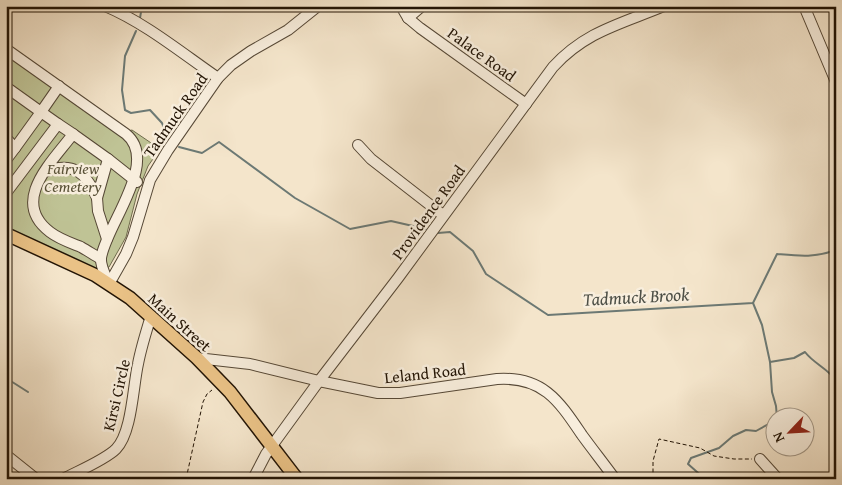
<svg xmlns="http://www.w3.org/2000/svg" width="842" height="485" font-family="'Gentium Book Plus',serif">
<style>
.green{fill:#bfc395;stroke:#706c4d}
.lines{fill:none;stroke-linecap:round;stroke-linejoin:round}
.stream{stroke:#6c7974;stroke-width:2}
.minor-casing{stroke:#564836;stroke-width:12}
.major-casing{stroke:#221405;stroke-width:15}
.path{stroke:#221405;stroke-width:1;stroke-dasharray:4 2.5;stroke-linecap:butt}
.minor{stroke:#f8eedd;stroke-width:10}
.major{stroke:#eac286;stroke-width:12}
.labels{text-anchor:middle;stroke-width:5;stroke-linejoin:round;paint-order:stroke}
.street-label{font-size:16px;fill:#221405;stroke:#f8eedd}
.park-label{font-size:16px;font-style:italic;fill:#595137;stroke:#f8eedd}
.water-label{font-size:18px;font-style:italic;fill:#4d4f46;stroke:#f8eedd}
</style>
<rect width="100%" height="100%" fill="#f4e5cb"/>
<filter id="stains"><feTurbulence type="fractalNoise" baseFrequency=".004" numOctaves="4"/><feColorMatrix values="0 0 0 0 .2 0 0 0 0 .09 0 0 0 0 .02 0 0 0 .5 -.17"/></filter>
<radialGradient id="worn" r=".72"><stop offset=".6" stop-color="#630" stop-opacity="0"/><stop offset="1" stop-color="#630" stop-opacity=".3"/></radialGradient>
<polygon class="green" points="6,44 125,132 132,130 160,149 148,166 137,194 126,237 109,267 100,271 6,230"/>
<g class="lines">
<g class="stream">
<polyline points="140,18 142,6"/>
<polyline points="136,31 125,56 122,90 125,110 131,113 150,110 162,123 168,139"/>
<polyline points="179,147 202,153 219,142 295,198 350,229 391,221 426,229"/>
<path d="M438 233 450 232 473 251 486 274 548 315 753 303 777 254C799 256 814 258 836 250"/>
<path d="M753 303 762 325 770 362 794 358 805 352C814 364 829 369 836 381"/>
<polyline points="770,362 772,392 776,406 777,418"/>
<polyline points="6,378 28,392"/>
<polyline points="705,479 688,464 691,458 719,448 733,436 746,430 756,431 774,421"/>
</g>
<g class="minor-casing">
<g id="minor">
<path d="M105 6C144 22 183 54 218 78"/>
<polyline points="401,6 408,18 420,28 526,104"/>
<polyline points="804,6 836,82"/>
<polyline points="408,18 422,6"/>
<path d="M6 49 126 134C160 162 106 225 101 258 100 266 106 276 109 284"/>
<polyline points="6,87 41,112 59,86"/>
<polyline points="6,138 15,148 6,160"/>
<polyline points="358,145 371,159 443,215"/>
<polyline points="15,148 41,112 58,124"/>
<polyline points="108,159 137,182"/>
<path d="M44 172C73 161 86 172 97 198L108 159 73 134C53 161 9 201 50 232 59 239 71 243 81 247 88 251 94 255 101 259"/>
<polyline points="6,193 58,124 73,134"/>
<polyline points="97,198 98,211 107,239"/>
<polyline points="109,284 126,254 133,237 150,180 168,150 218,78 231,65 251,51 288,30 318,6"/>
<path d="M197 358 250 364 319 381 378 393H400L497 379C543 376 559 401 582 435 593 450 604 464 615 479"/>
<polyline points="6,455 36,479"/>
<polyline points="760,459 778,479"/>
<path d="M63 479C78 471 105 460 116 449 132 433 133 386 138 364 141 348 146 332 151 316"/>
<path d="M253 479 266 454 319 381 398 278 553 67C586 31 621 24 664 6"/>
</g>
</g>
<g class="major-casing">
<polyline id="major" points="6,234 95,275 130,298 197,358 230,392 297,479"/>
</g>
<g class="path">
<polyline points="186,479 203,402 207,394 212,390"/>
<polyline points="653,479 653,461 659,439 700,448 714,456 734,459 752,459"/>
</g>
<use href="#minor" class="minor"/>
<use href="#major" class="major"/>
</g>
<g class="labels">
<g class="street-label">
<text transform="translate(482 54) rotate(36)" y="6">Palace Road</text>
<text transform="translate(175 115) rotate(-55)" y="6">Tadmuck Road</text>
<text transform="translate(428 212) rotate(-54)" y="6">Providence Road</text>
<text transform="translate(180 322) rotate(42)" y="6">Main Street</text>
<text transform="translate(425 373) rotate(-6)" y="6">Leland Road</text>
<text transform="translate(116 395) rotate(-77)" y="6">Kirsi Circle</text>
</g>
<g class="park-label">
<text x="73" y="174">Fairview<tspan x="73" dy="18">Cemetery</tspan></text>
</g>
<g class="water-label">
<text transform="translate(636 297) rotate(-3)" y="6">Tadmuck Brook</text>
</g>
</g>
<rect width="842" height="485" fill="none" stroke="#f4e5cb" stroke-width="25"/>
<rect x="8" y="8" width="827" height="470" fill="none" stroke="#221405" stroke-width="2.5"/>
<rect x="12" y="12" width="817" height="460" fill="none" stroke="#221405"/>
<g transform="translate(790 432) rotate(245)"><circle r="24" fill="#f8eedd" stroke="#a29787"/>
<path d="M0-4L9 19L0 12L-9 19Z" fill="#8f2418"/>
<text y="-8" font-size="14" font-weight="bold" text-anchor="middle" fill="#221405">N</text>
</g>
<rect width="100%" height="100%" filter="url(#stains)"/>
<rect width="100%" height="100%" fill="url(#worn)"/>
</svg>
